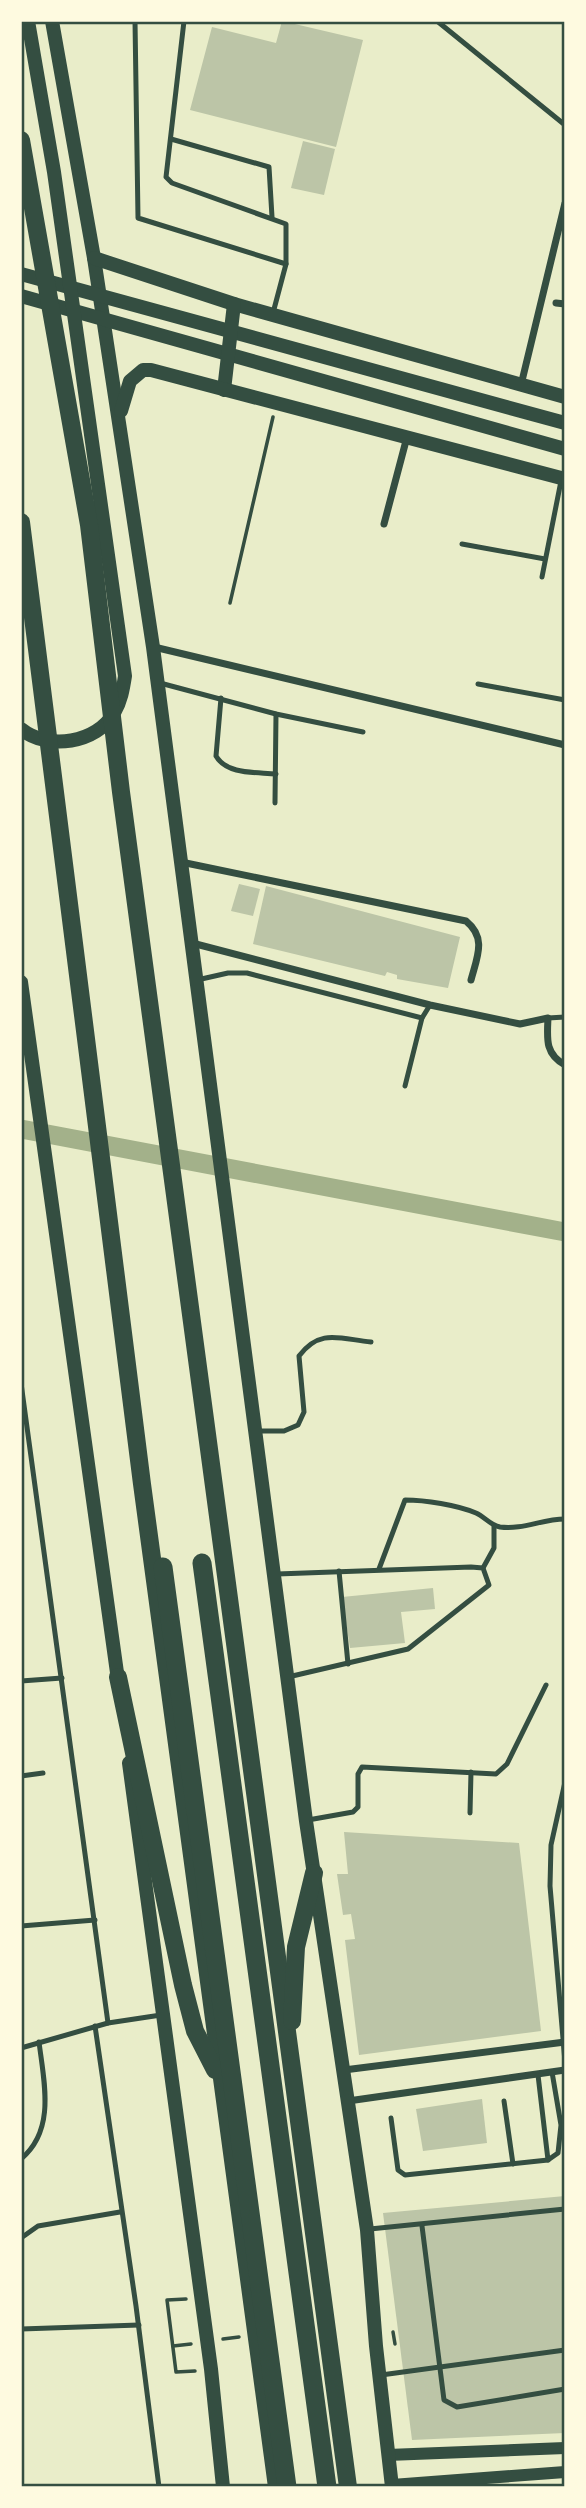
<svg xmlns="http://www.w3.org/2000/svg" width="586" height="2508" font-family="Raleway,sans-serif">
<style>
.lines{fill:none;stroke-linecap:round;stroke-linejoin:round}
.canal{stroke:#a3b18a;stroke-width:19}
.building{fill:#bcc5a7}
.path{stroke:#344e41;stroke-width:3.5}
.service{stroke:#344e41;stroke-width:5}
.minor{stroke:#344e41;stroke-width:7}
.tertiary{stroke:#344e41;stroke-width:12}
.secondary{stroke:#344e41;stroke-width:14}
.trunk{stroke:#344e41;stroke-width:18}
.motorway{stroke:#344e41;stroke-width:19}
.neatline{fill:none;stroke:#344e41;stroke-width:2.5}
</style>
<rect width="100%" height="100%" fill="#e9edc9"/>
<g class="lines">
<polyline class="canal" points="21,1129 565,1232"/>
</g>
<g class="building">
<polygon points="282,21 363,40 336,147 190,110 212,27 276,43"/>
<polygon points="303,141 335,149 324,195 291,188"/>
<polygon points="239,884 260,889 253,916 231,911"/>
<polygon points="266,886 460,937 448,988 397,979 397,975 387,972 385,976 253,944"/>
<polygon points="433,1588 435,1609 401,1612 405,1643 350,1648 342,1597"/>
<polygon points="344,1832 519,1843 541,2031 359,2055 345,1940 355,1939 351,1914 343,1915 337,1874 348,1874"/>
<polygon points="482,2099 487,2143 423,2151 416,2109"/>
<polygon points="565,2196 565,2433 412,2440 383,2213"/>
</g>
<g class="lines">
<g class="path">
<polyline points="230,603 273,417"/>
<polyline points="186,2299 167,2300 176,2372 195,2371"/>
<polyline points="393,2332 395,2344"/>
<polyline points="223,2339 239,2337"/>
<polyline points="173,2346 191,2344"/>
</g>
<g class="service">
<polyline points="135,21 138,218 286,264"/>
<polyline points="184,21 166,177 172,183 286,224 286,264 273,313"/>
<polyline points="437,21 565,125"/>
<polyline points="171,139 269,167 272,217"/>
<polyline points="462,544 545,559"/>
<polyline points="542,577 561,481"/>
<polyline points="160,683 276,714 363,732"/>
<polyline points="478,684 565,700"/>
<path d="M221 698 216 756C227 775 256 772 276 774"/>
<polyline points="275,803 276,714"/>
<polyline points="197,980 228,973 247,973 422,1018"/>
<polyline points="548,1018 565,1017"/>
<polyline points="405,1086 422,1018 430,1005"/>
<polyline points="21,1383 108,2023"/>
<path d="M258 1431H284L298 1425 304 1412 299 1356C320 1328 340 1339 371 1342"/>
<polyline points="483,1568 494,1548 494,1526"/>
<path d="M379 1569 405 1500C425 1500 457 1505 476 1513 485 1517 490 1525 500 1527 523 1530 542 1519 565 1519"/>
<polyline points="339,1571 348,1664"/>
<polyline points="277,1574 471,1567 483,1568 489,1585 408,1649 288,1677"/>
<polyline points="21,1681 62,1678"/>
<polyline points="21,1776 43,1773"/>
<polyline points="565,1782 551,1845 550,1886 565,2062"/>
<polyline points="470,1813 471,1772"/>
<polyline points="308,1820 353,1812 358,1807 358,1774 362,1767 496,1774 507,1764 546,1685"/>
<polyline points="21,1926 95,1920"/>
<polyline points="95,2026 136,2306 159,2487"/>
<polyline points="21,2048 108,2023 161,2015"/>
<polyline points="538,2075 548,2160"/>
<polyline points="504,2101 513,2164"/>
<polyline points="391,2118 398,2170 405,2175 548,2160 558,2153 561,2125 552,2072"/>
<path d="M21 2159C56 2130 44 2082 39 2042"/>
<polyline points="422,2226 444,2400 457,2407 565,2389"/>
<polyline points="370,2229 565,2209"/>
<polyline points="21,2238 38,2226 120,2212"/>
<polyline points="21,2329 139,2325"/>
<polyline points="381,2375 565,2350"/>
</g>
<g class="minor">
<polyline points="556,303 565,304"/>
<polyline points="521,385 565,203"/>
<polyline points="384,524 407,437"/>
<polyline points="154,647 565,745"/>
<path d="M181 862 466 921C487 938 477 957 471 980"/>
<path d="M192 943 430 1005 520 1024 548 1018C547 1039 545 1054 565 1065"/>
<polyline points="344,2070 565,2042"/>
<polyline points="348,2101 565,2070"/>
</g>
<g class="tertiary">
<polyline points="388,2455 565,2448"/>
<polyline points="392,2485 565,2472"/>
</g>
<g class="secondary">
<polyline points="52,21 94,258 153,647 306,1821 367,2230 376,2346 392,2487"/>
<polyline points="94,258 234,304 565,397"/>
<polyline points="21,274 565,423"/>
<polyline points="21,296 565,449"/>
<polyline points="224,390 234,304"/>
<polyline points="121,411 130,381 143,370 151,370 565,479"/>
<path d="M21 729C48 751 97 743 114 713 121 701 123 689 125 676L54 172 28 21"/>
<polyline points="21,982 119,1687"/>
<polyline points="129,1763 211,2369 223,2487"/>
</g>
<g class="trunk">
<polyline points="21,140 89,525 121,792 348,2487"/>
<polyline points="21,522 142,1484 277,2487"/>
<polyline points="118,1677 183,1985 195,2031 215,2070"/>
<polyline points="292,2021 296,1947 314,1873"/>
</g>
<g class="motorway">
<polyline points="202,1563 327,2487"/>
<polyline points="163,1567 287,2487"/>
</g>
</g>
<rect width="586" height="2508" fill="none" stroke="#fefae0" stroke-width="46"/>
<rect x="23" y="23" width="540" height="2462" class="neatline"/>
</svg>
